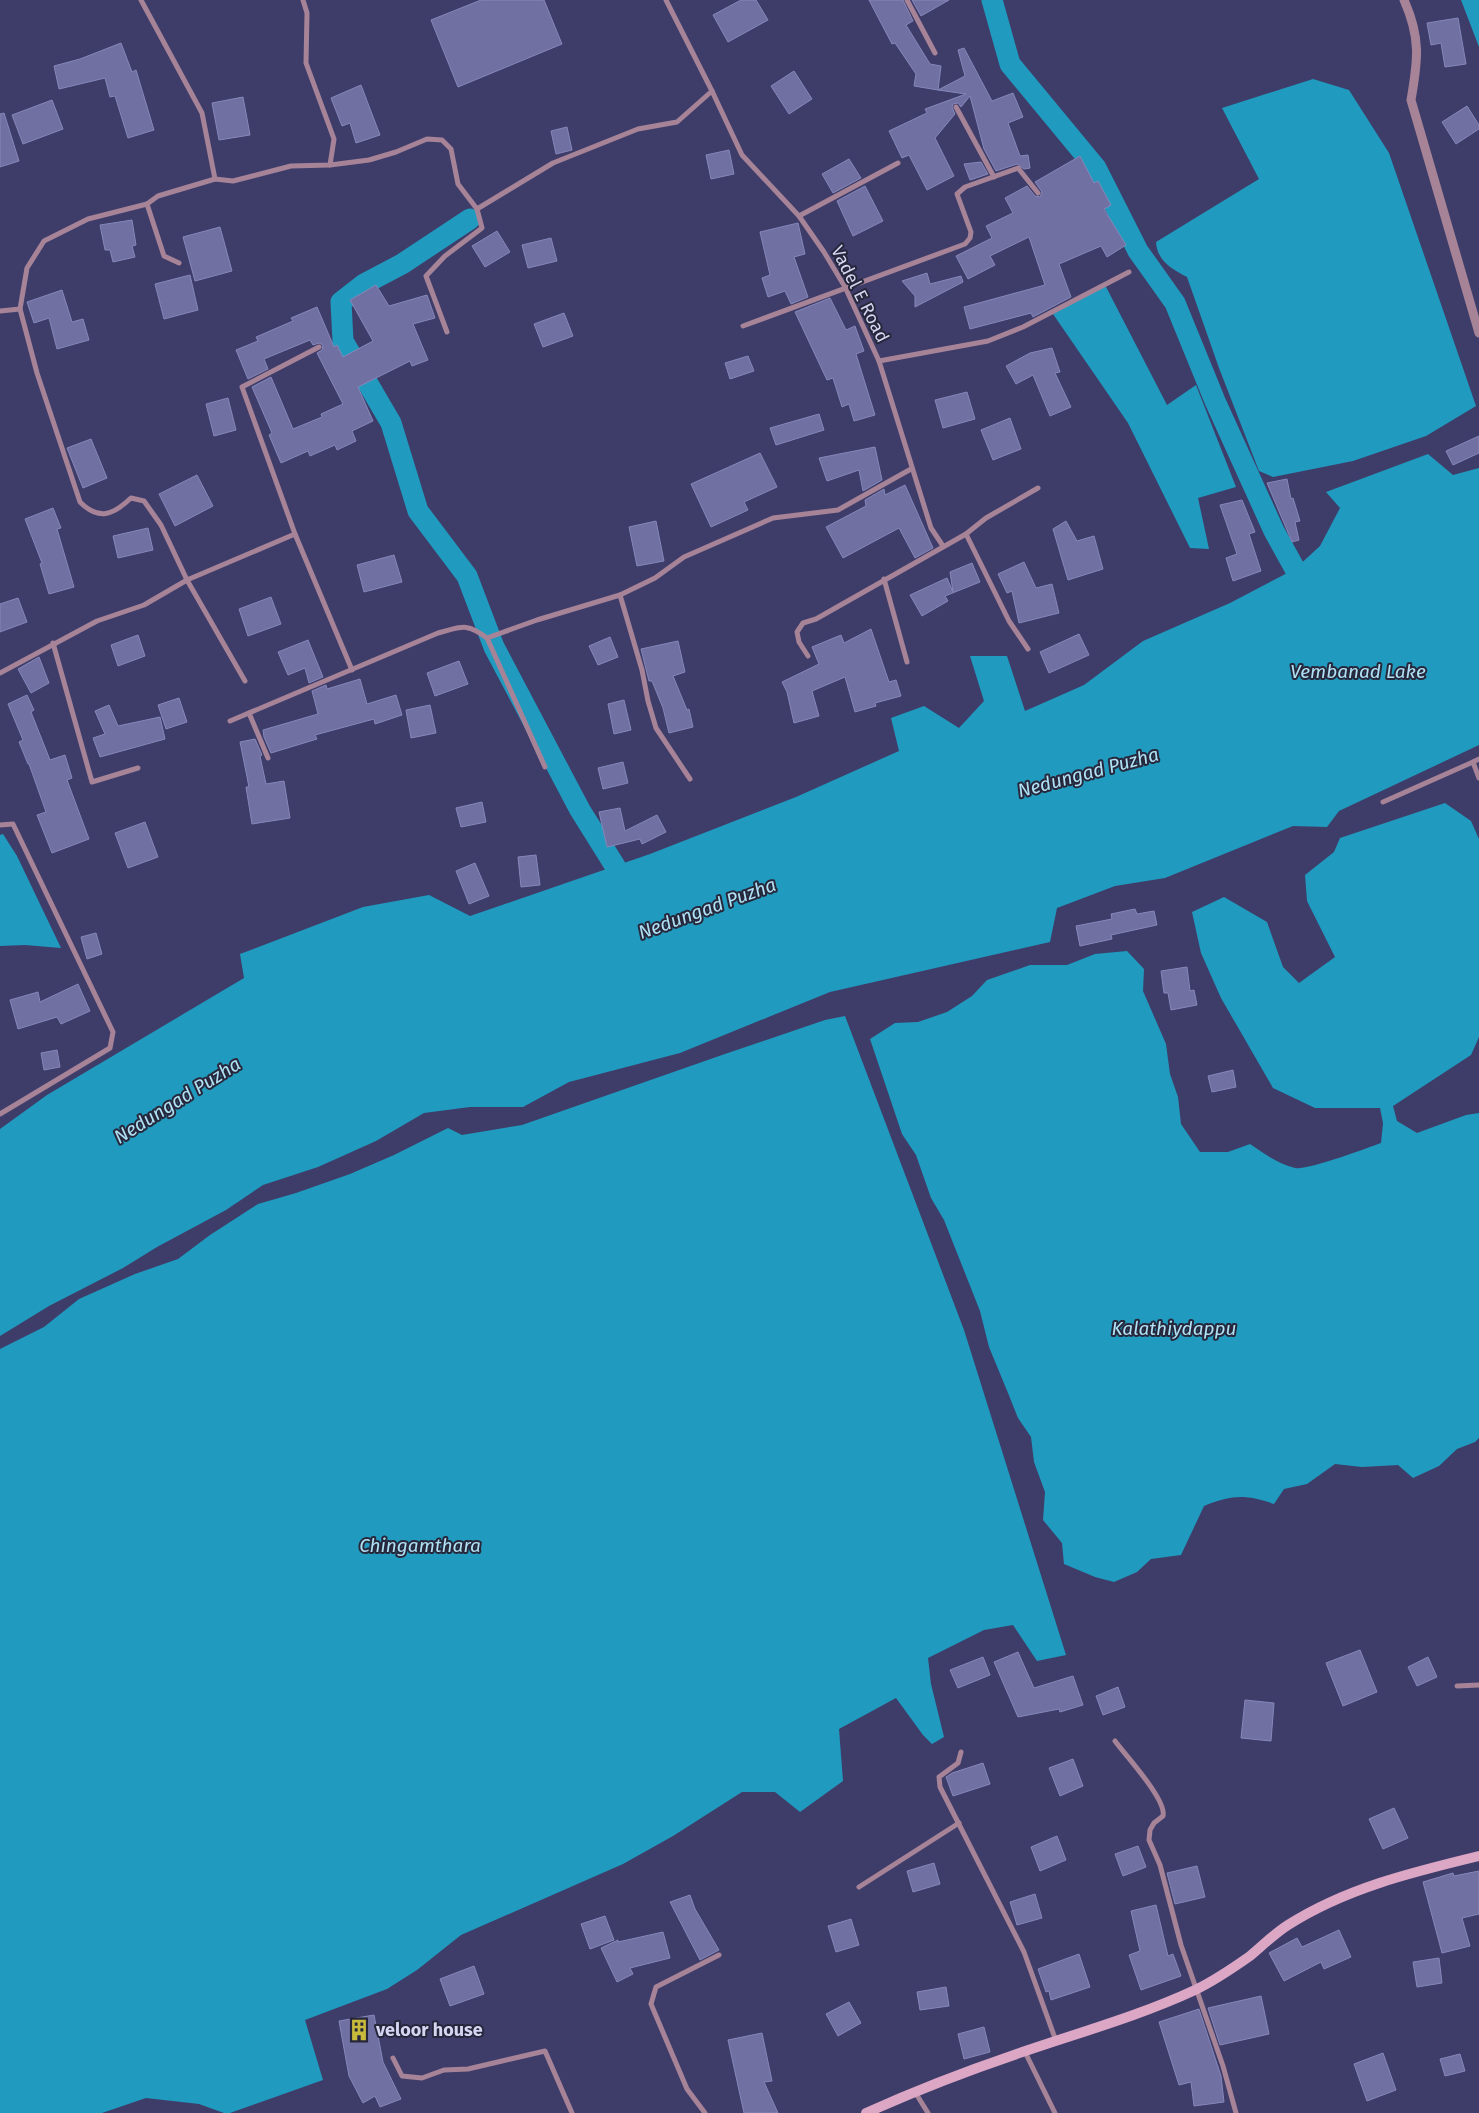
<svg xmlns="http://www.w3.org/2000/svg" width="1479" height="2113" font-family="'Fira Sans',sans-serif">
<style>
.water{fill:#209abe}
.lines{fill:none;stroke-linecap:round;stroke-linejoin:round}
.canal{stroke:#209abe;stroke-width:21}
.building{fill:#7070a2;stroke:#8687ba}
.minor{stroke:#a68397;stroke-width:5}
.tertiary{stroke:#a68397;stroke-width:9}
.secondary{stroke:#dca6c5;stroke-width:10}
.labels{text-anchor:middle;stroke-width:4;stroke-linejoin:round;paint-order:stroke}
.street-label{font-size:18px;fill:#d5d6f2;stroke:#27273c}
.poi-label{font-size:18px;font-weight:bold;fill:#d5d6f2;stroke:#27273c;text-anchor:start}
.water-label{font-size:19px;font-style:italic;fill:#b0e1f4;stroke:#27273c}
</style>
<rect width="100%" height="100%" fill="#3e3d6a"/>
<g class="water">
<polygon points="1461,0 1479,0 1479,47"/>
<path d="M1313 79 1349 90 1389 153 1476 406 1426 436 1353 461 1273 477 1259 471 1219 368 1187 277C1171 269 1157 260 1156 242L1259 179 1222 108Z"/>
<polygon points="1104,283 1167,405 1196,385 1236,487 1198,498 1209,549 1190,548 1128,423 1053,314"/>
<polygon points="1428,454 1453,475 1479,468 1479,745 1339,811 1327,827 1293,826 1165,878 1115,886 1057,908 1050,942 830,992 680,1053 569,1082 523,1107 470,1107 424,1113 376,1141 318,1167 263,1185 226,1210 157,1247 123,1268 49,1306 0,1336 0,1129 47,1095 244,978 240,954 363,907 429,895 470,916 650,854 796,797 899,751 891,718 924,706 959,728 984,701 970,656 1007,656 1025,711 1084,685 1143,641 1230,603 1295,569 1320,546 1340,508 1326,492"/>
<path d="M1445 803 1471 821 1479 839V1037L1471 1055 1393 1106 1397 1121 1417 1133 1466 1115 1479 1113V1438L1475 1442 1457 1449 1439 1466 1413 1478 1398 1465 1362 1467 1335 1464 1307 1484 1284 1489 1274 1504C1245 1494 1232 1495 1204 1506L1181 1555 1151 1559 1137 1572 1114 1582 1095 1577 1064 1564 1062 1543 1043 1520 1045 1492 1034 1462 1031 1437 1018 1418 1008 1393 989 1347 980 1311 944 1220 931 1198 916 1155 902 1134 870 1039 895 1023 918 1022 947 1012 972 996 987 980 1030 965H1067L1095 954 1127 951 1144 969 1143 991 1166 1044 1170 1074 1178 1097 1181 1124 1200 1152H1228L1250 1144C1265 1154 1278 1164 1295 1168 1306 1171 1367 1148 1381 1143L1383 1123 1380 1108H1315L1273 1088 1221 998 1201 953 1192 912 1224 897 1267 922 1283 967 1299 983 1335 957 1307 901 1305 875 1334 852 1340 838Z"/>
<polygon points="3,834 17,856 61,948 25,945 0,946 0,835"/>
<polygon points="845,1016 964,1330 1066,1655 1037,1661 1013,1625 984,1630 928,1658 931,1684 944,1737 932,1744 923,1735 896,1698 839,1729 843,1781 800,1812 775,1792 742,1792 673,1836 623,1864 461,1935 417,1970 387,1989 305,2020 323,2080 230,2113 224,2113 199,2104 146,2098 102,2113 0,2113 0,1349 44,1327 79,1299 135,1274 178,1259 210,1235 258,1204 296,1193 350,1174 394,1155 448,1128 462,1135 522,1125 722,1055 825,1020"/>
</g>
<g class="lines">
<g class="canal">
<polyline points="992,0 1010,64 1096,168 1138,251 1175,303 1215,401 1274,531 1295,569"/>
<polyline points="470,219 402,264 364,284 341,302 343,341 391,423 418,511 467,576 494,647 580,810 615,866 627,892"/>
</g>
</g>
<g class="building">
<polygon points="481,0 544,0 562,44 458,87 431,20"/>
<polygon points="741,0 756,0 768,20 728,42 713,15"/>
<polygon points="869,0 903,0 913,21 906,25 930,64 941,66 938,90 914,86 916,74 895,43 892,44"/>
<polygon points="912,0 949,0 921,16"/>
<polygon points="1458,18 1466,64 1445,67 1441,43 1431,45 1427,23"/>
<polygon points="121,43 132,72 136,70 154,130 128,138 115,96 110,97 105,78 59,89 54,66 80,59"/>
<polygon points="964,48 992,101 1013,93 1023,117 1008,123 1020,156 1028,155 1030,168 1024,169 1017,164 996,171 984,149 970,96 961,107 958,103 953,104 952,107 955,114 935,138 954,176 927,190 909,155 902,158 889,131 927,113 925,109 966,94 938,90 965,76 958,50"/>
<polygon points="794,71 812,99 789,114 771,86"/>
<polygon points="361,85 380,135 356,143 350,123 342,126 331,98"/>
<polygon points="243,97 250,135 219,140 212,103"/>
<polygon points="52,100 63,129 23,144 12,115"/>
<polygon points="1467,106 1479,125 1479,129 1456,144 1442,122"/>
<polygon points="4,113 19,161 0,167 0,114"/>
<polygon points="567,127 572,150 556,154 551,131"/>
<polygon points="729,150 734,174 711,179 706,155"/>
<polygon points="1080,156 1094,183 1098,181 1111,205 1104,209 1126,245 1107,257 1101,246 1059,264 1071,297 1033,317 1031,313 970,329 964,307 1045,285 1029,237 990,256 995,265 968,279 956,256 992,238 986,226 1013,213 1005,198 1027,186 1035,196 1040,197 1042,192 1035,182"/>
<polygon points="849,159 861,178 833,193 822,174"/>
<polygon points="981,162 988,174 970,180 964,164"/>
<polygon points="865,186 883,221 853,236 837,201"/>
<polygon points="132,220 136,245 132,246 135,257 113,262 110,250 105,250 100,225"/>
<polygon points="798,223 805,254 794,257 808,297 791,304 785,291 768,297 762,278 770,275 760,232"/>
<polygon points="220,227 232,271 195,281 183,237"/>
<polygon points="497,231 510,252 485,267 472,246"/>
<polygon points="551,238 557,261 528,268 522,245"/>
<polygon points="927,273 930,284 961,276 963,282 915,307 915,296 902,281"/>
<polygon points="190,275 198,310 164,319 155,284"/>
<polygon points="376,285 389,306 427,295 435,318 413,324 428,360 412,366 410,361 358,387 373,421 352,431 356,441 337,450 335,445 310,456 308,451 281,463 269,435 272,433 252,387 271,377 293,429 322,417 321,414 343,404 317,353 322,350 323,345 319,343 313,345 310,340 264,359 268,369 248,379 236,350 258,341 256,337 293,321 291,318 317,307 334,347 337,345 343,357 373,341 350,300"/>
<polygon points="62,290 72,322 83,319 89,340 57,349 49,318 34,323 27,302"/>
<polygon points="830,298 846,330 855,326 864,351 856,354 875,415 854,421 849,404 842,407 833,378 827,380 795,312"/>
<polygon points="564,313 573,336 543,347 534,324"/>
<polygon points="1052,348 1060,372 1055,373 1071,407 1050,416 1033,375 1016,384 1006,366 1030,353"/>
<polygon points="748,356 754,371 730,379 725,363"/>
<polygon points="967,392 975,419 943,428 935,400"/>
<polygon points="228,398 236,430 214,436 206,404"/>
<polygon points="819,414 824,430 776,445 770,428"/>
<polygon points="1010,418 1021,449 993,460 981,430"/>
<polygon points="1479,436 1479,453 1453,465 1446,451"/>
<polygon points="91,439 107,478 83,488 67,448"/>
<polygon points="875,447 882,480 863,491 859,470 827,481 819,458"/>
<polygon points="760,453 777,487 744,502 748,510 711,527 691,484"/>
<polygon points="197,475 213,506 175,526 159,494"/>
<polygon points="1287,479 1291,499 1293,498 1300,521 1295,522 1299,540 1292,542 1267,483"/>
<polygon points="905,485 933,548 915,558 899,528 843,558 826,527 866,506 865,500 884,489 885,495"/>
<polygon points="1242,500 1255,532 1249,534 1261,571 1233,581 1226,558 1237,554 1220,505"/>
<polygon points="53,508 61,528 57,529 74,587 49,594 40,564 42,563 25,519"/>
<polygon points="656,521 664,561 637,566 629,527"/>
<polygon points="1066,521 1077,541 1094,536 1103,569 1068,580 1053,529"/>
<polygon points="148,528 153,550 118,558 113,536"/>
<polygon points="394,555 402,582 364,592 357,565"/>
<polygon points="1024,562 1036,588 1052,584 1059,613 1019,623 1012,591 1007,593 998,574"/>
<polygon points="972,563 980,582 945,596 948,601 922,616 910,595 947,578 953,592 950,572"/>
<polygon points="271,597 281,624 248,636 239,609"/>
<polygon points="18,598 27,622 0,632 0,604"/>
<polygon points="871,629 889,682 896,680 901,696 875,703 876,706 855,712 845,677 812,691 819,716 794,723 787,692 782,682 819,664 812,647 841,635 844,643"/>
<polygon points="1079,634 1089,655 1049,673 1040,652"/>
<polygon points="138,635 145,656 118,666 111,645"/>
<polygon points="610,637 618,657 598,665 589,646"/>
<polygon points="308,640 323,677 309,683 305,668 288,675 278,652"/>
<polygon points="678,641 685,672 673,676 687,710 689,709 693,727 669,733 663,708 652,681 649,681 641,649"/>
<polygon points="39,657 49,683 31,693 18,669"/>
<polygon points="459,661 468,684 435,696 427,673"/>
<polygon points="360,679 367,704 396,695 402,715 375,724 374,719 315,735 317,739 271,753 264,737 263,730 318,714 312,691 326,685 327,689"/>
<polygon points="27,695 34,710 31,712 50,760 65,755 72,778 67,780 89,839 52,853 37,815 46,812 29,764 28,764 19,742 23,740 8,704"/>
<polygon points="179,698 187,722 166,729 158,705"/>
<polygon points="624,700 631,730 614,734 608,704"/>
<polygon points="109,705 118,726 160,717 165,739 100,757 93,738 105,734 95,711"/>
<polygon points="430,705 436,733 411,738 406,710"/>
<polygon points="255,739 262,755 260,756 266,784 284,781 290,818 252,824 246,787 249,787 240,742"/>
<polygon points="623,762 628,783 603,789 598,768"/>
<polygon points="482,802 486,822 461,827 456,808"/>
<polygon points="620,808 625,831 657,815 666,832 642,844 640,839 607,847 599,812"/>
<polygon points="145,822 158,857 128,868 115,833"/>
<polygon points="536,855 540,885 521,887 518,857"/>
<polygon points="475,863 489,896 469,904 456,871"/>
<polygon points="1135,909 1137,914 1154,911 1157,925 1111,935 1112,939 1080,946 1076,926 1112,919 1111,914"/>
<polygon points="96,933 102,954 87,959 81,937"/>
<polygon points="1187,967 1190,991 1194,990 1197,1005 1171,1010 1168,993 1164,993 1161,971"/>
<polygon points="78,984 90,1011 61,1024 57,1017 18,1029 10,1000 38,992 40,1002"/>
<polygon points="57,1050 60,1067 44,1070 41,1053"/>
<polygon points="1233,1070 1236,1087 1212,1092 1208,1076"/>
<polygon points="1360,1650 1377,1692 1343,1706 1326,1663"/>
<polygon points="1018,1652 1034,1688 1073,1676 1083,1705 1060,1712 1059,1709 1018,1717 994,1662"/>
<polygon points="983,1657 990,1675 958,1688 950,1670"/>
<polygon points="1428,1657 1437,1677 1417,1686 1408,1667"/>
<polygon points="1118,1687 1125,1707 1103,1715 1096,1696"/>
<polygon points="1245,1700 1274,1703 1271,1741 1241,1738"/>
<polygon points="1073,1759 1083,1786 1060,1796 1049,1768"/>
<polygon points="983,1763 990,1784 953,1796 946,1777 952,1773"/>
<polygon points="1394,1808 1408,1838 1383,1849 1369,1819"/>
<polygon points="1057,1836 1066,1860 1040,1871 1031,1847"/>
<polygon points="1138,1846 1146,1867 1123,1876 1115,1854"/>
<polygon points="934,1863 940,1884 913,1892 907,1871"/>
<polygon points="1197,1866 1205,1897 1175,1904 1167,1873"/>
<polygon points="1479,1871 1479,1914 1462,1918 1470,1946 1442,1953 1423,1882 1453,1873 1454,1876"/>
<polygon points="1035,1894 1042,1918 1017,1925 1010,1902"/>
<polygon points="690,1895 695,1909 719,1950 700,1960 670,1902"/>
<polygon points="1156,1905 1168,1956 1173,1954 1181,1976 1141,1990 1129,1955 1140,1951 1131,1911"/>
<polygon points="605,1916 614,1940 590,1949 581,1924"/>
<polygon points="851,1919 859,1945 836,1952 828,1926"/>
<polygon points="1339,1930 1351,1957 1324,1969 1321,1962 1284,1981 1269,1953 1297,1938 1302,1947"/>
<polygon points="663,1932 670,1958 630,1968 633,1974 617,1982 601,1948 618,1940 618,1942"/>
<polygon points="1079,1954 1090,1987 1051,2000 1049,1991 1046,1992 1038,1969"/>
<polygon points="1439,1958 1442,1983 1417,1987 1413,1962"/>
<polygon points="474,1966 484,1994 450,2006 440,1979"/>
<polygon points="946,1987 949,2006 920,2010 917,1992"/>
<polygon points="1261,1996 1269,2034 1220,2045 1208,2008"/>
<polygon points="849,2002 861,2023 838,2036 826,2014"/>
<polygon points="1199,2009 1221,2076 1224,2102 1194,2106 1191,2082 1179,2085 1159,2022"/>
<polygon points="374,2015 383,2062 401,2099 380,2107 375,2096 363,2103 349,2076 339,2021"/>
<polygon points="984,2027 990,2052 964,2059 958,2034"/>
<polygon points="762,2033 772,2081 764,2082 778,2113 744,2113 728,2040"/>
<polygon points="1383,2053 1396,2090 1367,2101 1354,2064"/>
<polygon points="1460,2054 1465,2071 1445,2076 1440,2059"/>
</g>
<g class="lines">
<g class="minor">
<polyline points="141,0 202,113 215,179 233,181 291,166 330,165 369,160 396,152 427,139 442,140 451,149 458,184 477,209 553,163 638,129 677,122 712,91"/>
<polyline points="303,0 307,13 306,63 334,139 330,165"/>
<polyline points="666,0 712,91 742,155 799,216 824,252 845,287 879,361 931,528 943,546"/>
<polyline points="907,0 935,53"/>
<polyline points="956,107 994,177"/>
<polyline points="147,204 164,256 179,263"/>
<polyline points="799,216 898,163"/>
<path d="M20 309 37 373 80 502C99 521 113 515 131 498L144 501 161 525 187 580 295 534 352 670"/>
<polyline points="0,311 20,309 27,268 44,241 88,219 147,204 158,196 215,179"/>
<polyline points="743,326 965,244 970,238 971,232 957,194 965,187 1018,168 1038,193"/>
<polyline points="447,332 426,276 445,256 482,228 477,209"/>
<polyline points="879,361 988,341 1023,327 1129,272"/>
<polyline points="295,534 242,387 319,347"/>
<polyline points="966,534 1009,621 1028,649"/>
<polyline points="884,579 907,662"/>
<polyline points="620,595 642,670 648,701 656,728 690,779"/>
<polyline points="487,638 537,620 620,595 655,578 684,557 773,518 838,510 911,469"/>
<polyline points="53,643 92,782 138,768"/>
<polyline points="808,656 799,642 797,632 803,623 816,619 966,534 986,518 1038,488"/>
<polyline points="0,673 97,621 144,605 187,580 245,681"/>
<polyline points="249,713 268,758"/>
<path d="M230 721 438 633C461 627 466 622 487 638L545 767"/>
<polyline points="1479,759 1473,762 1479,778"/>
<polyline points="1383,802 1473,762"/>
<polyline points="0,825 13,824 113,1032 110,1048 0,1114"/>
<polyline points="1457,1686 1479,1685"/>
<path d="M1115 1741C1126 1756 1167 1800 1163 1816L1154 1823 1150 1830 1149 1840 1160 1865 1181 1945 1223 2066 1236 2113"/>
<polyline points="961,1752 958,1763 939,1777 940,1787 1024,1952 1056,2041"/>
<polyline points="859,1887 959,1823"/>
<polyline points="1025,2052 1055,2113"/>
<polyline points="393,2058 402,2076 422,2078 444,2070 468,2069 545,2051 572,2113"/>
<polyline points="915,2092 928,2113"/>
<polyline points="705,2113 687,2089 651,2004 656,1987 719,1955"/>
</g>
<path class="tertiary" d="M1404 0C1421 38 1418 60 1411 100L1479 333"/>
<path class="secondary" d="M866 2113C915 2091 964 2072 1014 2055 1074 2034 1137 2017 1195 1990 1214 1981 1233 1968 1250 1956 1262 1946 1274 1934 1288 1925 1346 1888 1413 1872 1479 1856"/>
</g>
<defs>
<g id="building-bare" transform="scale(1.725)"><path d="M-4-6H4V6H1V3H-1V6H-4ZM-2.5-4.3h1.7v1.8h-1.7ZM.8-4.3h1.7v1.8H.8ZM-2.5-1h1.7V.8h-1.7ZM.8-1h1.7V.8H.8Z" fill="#c8bb3b" stroke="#27273c" stroke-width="2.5" paint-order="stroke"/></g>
</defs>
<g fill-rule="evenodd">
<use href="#building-bare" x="359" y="2030"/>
</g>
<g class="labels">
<g class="street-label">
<text transform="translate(860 294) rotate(63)" y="6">Vadel E Road</text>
</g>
<g class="poi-label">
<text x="376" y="2036">veloor house</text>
</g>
<g class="water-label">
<text x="1358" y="678">Vembanad Lake</text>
<text transform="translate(1088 772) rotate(-15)" y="7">Nedungad Puzha</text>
<text transform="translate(707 908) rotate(-20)" y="7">Nedungad Puzha</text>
<text transform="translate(177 1100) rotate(-32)" y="7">Nedungad Puzha</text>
<text x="1174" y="1335">Kalathiydappu</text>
<text x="420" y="1552">Chingamthara</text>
</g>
</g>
</svg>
